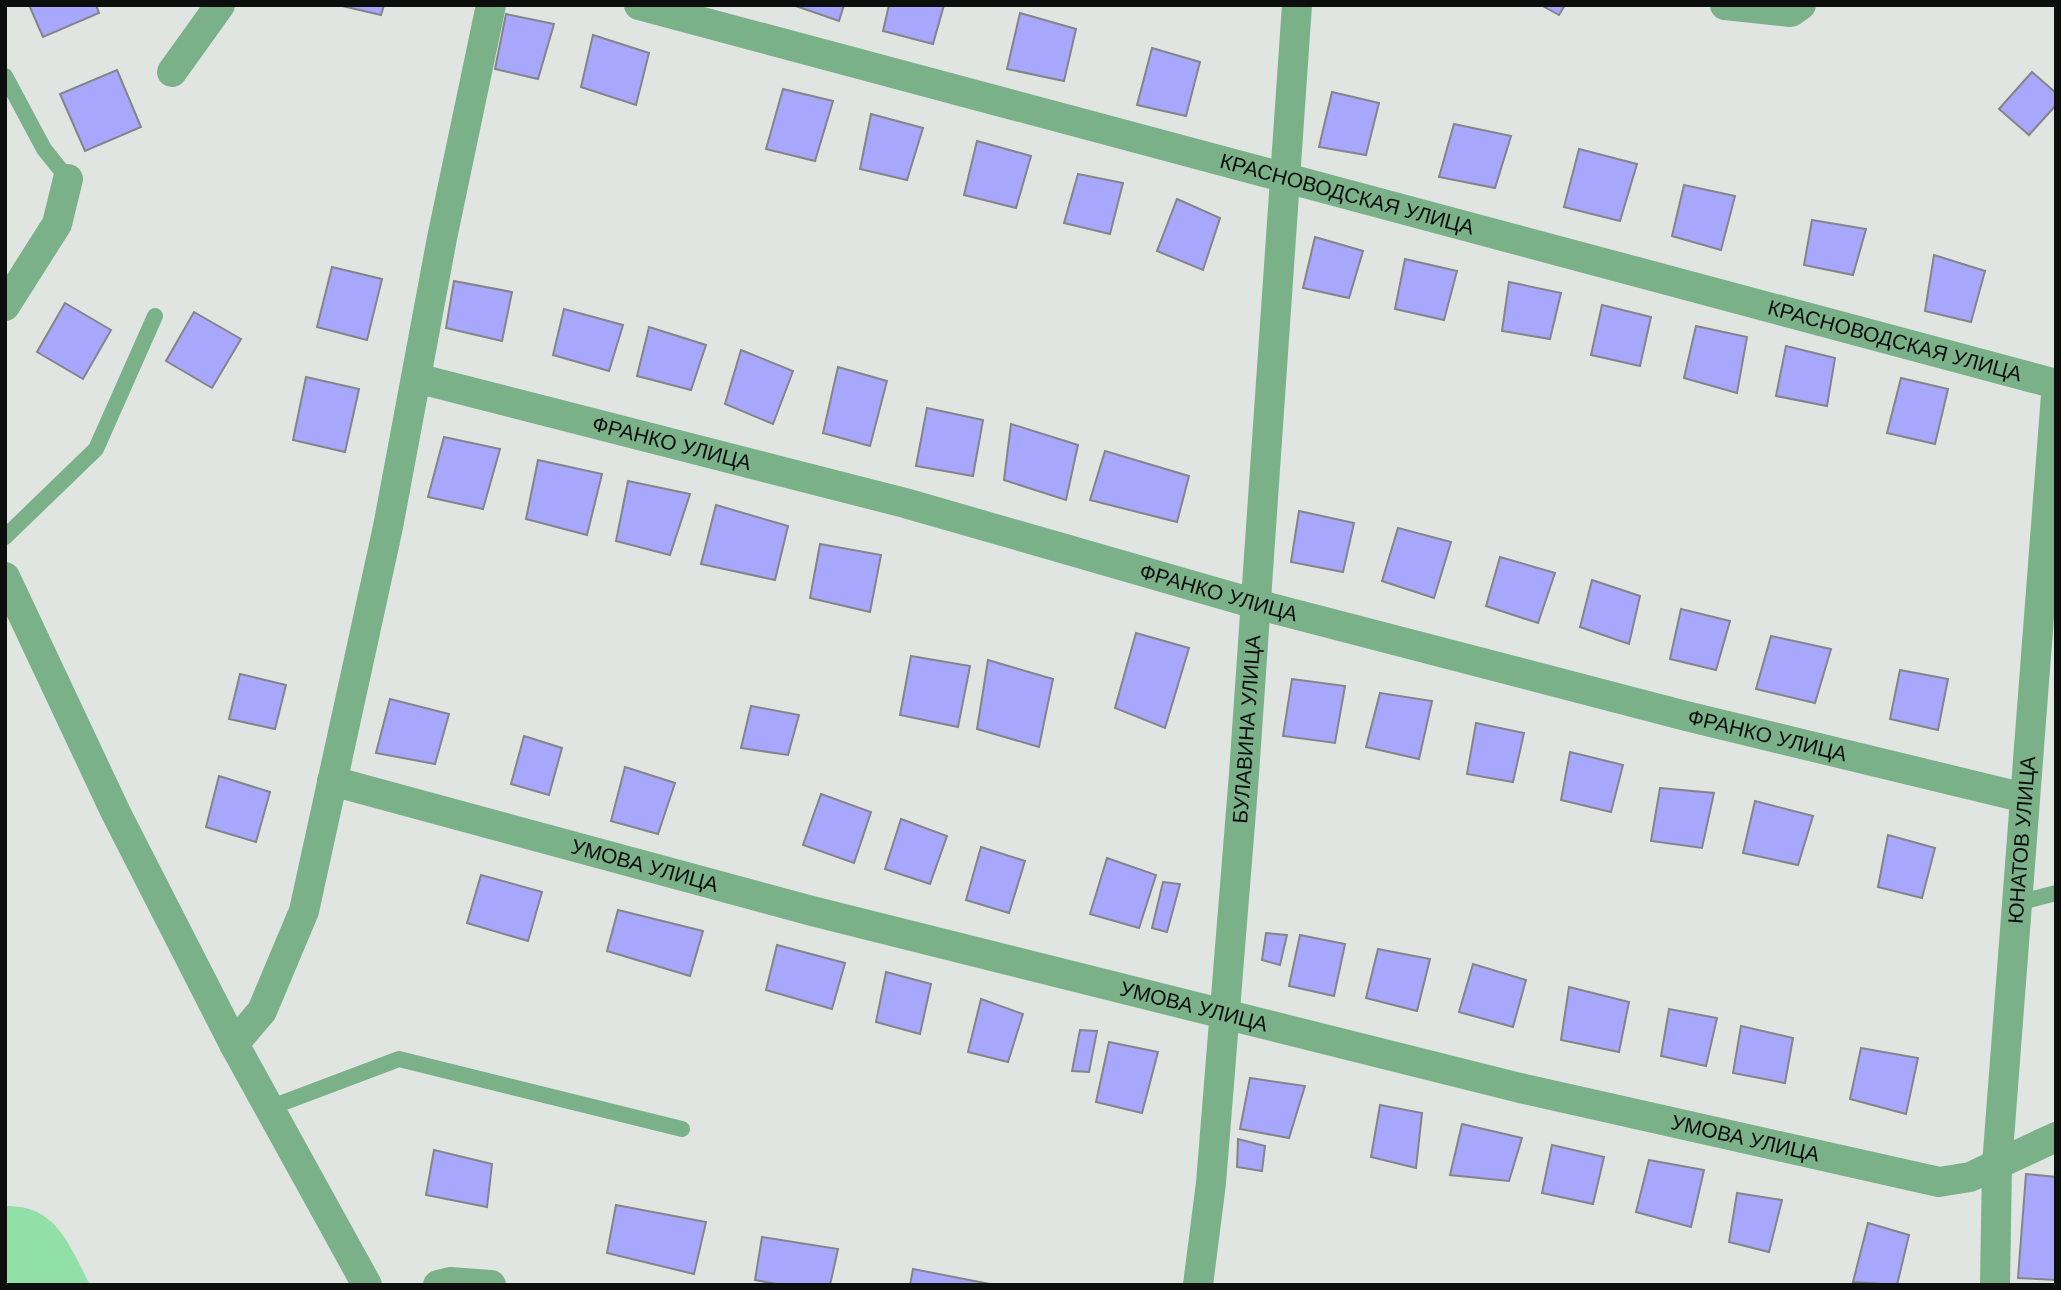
<svg xmlns="http://www.w3.org/2000/svg" width="2061" height="1290" font-family="Arial,sans-serif">
<style>
.green{fill:#91e0a7}
.building{fill:#a6a7fd;stroke:#848489;stroke-width:2}
.lines{fill:none;stroke-linecap:round;stroke-linejoin:round}
.lane{stroke:#7ab189;stroke-width:16}
.street{stroke:#7ab189;stroke-width:30}
.labels{text-anchor:middle;stroke-width:5;stroke-linejoin:round;paint-order:stroke}
.street-label{font-size:21px;fill:#0c0e0d;stroke:#edf2ee}
</style>
<rect width="100%" height="100%" fill="#e0e5e1"/>
<path class="green" d="M5 1206C57 1204 70 1247 90 1285H5Z"/>
<g class="building">
<polygon points="29,5 96,5 99,13 43,37"/>
<polygon points="338,5 384,5 381,15"/>
<polygon points="793,5 844,5 839,21"/>
<polygon points="889,5 944,5 933,44 883,31"/>
<polygon points="1541,5 1565,5 1559,15"/>
<polygon points="1020,13 1076,29 1064,81 1007,69"/>
<polygon points="506,14 554,24 538,79 495,69"/>
<polygon points="593,35 649,53 636,105 581,87"/>
<polygon points="1152,48 1200,62 1186,116 1137,105"/>
<polygon points="117,70 141,127 85,151 60,94"/>
<polygon points="2032,72 2056,93 2056,105 2029,135 1999,109"/>
<polygon points="783,89 833,101 815,161 766,149"/>
<polygon points="1332,92 1379,103 1366,155 1319,147"/>
<polygon points="871,114 923,128 907,180 860,169"/>
<polygon points="1454,124 1511,136 1495,188 1439,177"/>
<polygon points="977,141 1031,156 1016,208 964,195"/>
<polygon points="1579,149 1637,164 1620,221 1564,207"/>
<polygon points="1078,174 1123,183 1110,234 1064,223"/>
<polygon points="1684,185 1735,196 1721,250 1672,236"/>
<polygon points="1177,199 1220,218 1203,270 1157,251"/>
<polygon points="1812,220 1866,229 1853,275 1804,265"/>
<polygon points="1315,237 1363,251 1349,298 1303,288"/>
<polygon points="1934,255 1985,271 1971,322 1925,311"/>
<polygon points="1405,259 1457,271 1444,320 1395,309"/>
<polygon points="332,267 382,279 367,340 317,327"/>
<polygon points="454,281 512,292 502,341 446,328"/>
<polygon points="1509,282 1561,293 1550,339 1502,331"/>
<polygon points="65,303 111,330 83,379 37,352"/>
<polygon points="1602,305 1651,317 1640,366 1591,355"/>
<polygon points="564,309 623,325 609,371 553,355"/>
<polygon points="194,312 241,339 212,388 166,361"/>
<polygon points="1696,326 1747,337 1737,393 1684,378"/>
<polygon points="649,327 706,345 691,390 637,376"/>
<polygon points="1786,346 1835,358 1827,406 1776,396"/>
<polygon points="741,350 793,371 773,424 725,404"/>
<polygon points="838,367 887,381 870,446 823,433"/>
<polygon points="306,377 359,389 345,452 293,440"/>
<polygon points="1901,378 1948,389 1935,444 1887,433"/>
<polygon points="927,408 983,420 973,476 916,466"/>
<polygon points="1011,424 1078,445 1066,500 1004,480"/>
<polygon points="444,437 500,449 483,509 428,497"/>
<polygon points="1105,451 1189,476 1177,522 1090,500"/>
<polygon points="538,460 602,474 587,535 526,519"/>
<polygon points="628,481 690,494 670,555 616,541"/>
<polygon points="716,505 788,526 775,580 701,564"/>
<polygon points="1299,511 1354,523 1343,572 1291,562"/>
<polygon points="1398,528 1451,542 1434,598 1382,581"/>
<polygon points="820,544 881,555 870,612 810,598"/>
<polygon points="1500,557 1555,573 1538,623 1486,606"/>
<polygon points="1592,580 1640,596 1629,644 1580,627"/>
<polygon points="1681,609 1730,621 1716,670 1670,659"/>
<polygon points="1136,633 1189,648 1165,728 1115,708"/>
<polygon points="1771,636 1831,649 1815,703 1756,689"/>
<polygon points="911,656 970,666 958,727 900,715"/>
<polygon points="988,660 1053,679 1039,747 977,729"/>
<polygon points="1900,670 1948,679 1938,730 1890,719"/>
<polygon points="240,674 286,685 275,729 229,719"/>
<polygon points="1292,679 1345,686 1335,743 1283,736"/>
<polygon points="1380,693 1432,701 1419,759 1366,747"/>
<polygon points="390,699 449,714 435,764 376,753"/>
<polygon points="751,706 799,715 788,755 741,748"/>
<polygon points="1476,723 1524,733 1513,782 1467,774"/>
<polygon points="524,736 562,748 549,795 511,784"/>
<polygon points="1570,752 1623,765 1611,812 1561,800"/>
<polygon points="625,767 675,783 658,834 611,821"/>
<polygon points="219,776 270,792 256,842 206,827"/>
<polygon points="1660,788 1714,793 1702,848 1651,841"/>
<polygon points="821,794 871,812 854,863 803,845"/>
<polygon points="1755,801 1813,816 1798,865 1743,853"/>
<polygon points="901,819 947,836 930,884 885,869"/>
<polygon points="1888,835 1935,848 1922,898 1878,887"/>
<polygon points="981,847 1025,861 1009,913 966,900"/>
<polygon points="1107,858 1156,875 1139,928 1090,914"/>
<polygon points="481,875 542,892 528,941 467,923"/>
<polygon points="1163,882 1180,884 1167,932 1152,928"/>
<polygon points="618,910 703,931 690,976 607,951"/>
<polygon points="1266,933 1287,935 1280,965 1262,960"/>
<polygon points="1300,935 1345,944 1334,996 1289,986"/>
<polygon points="777,945 845,963 832,1009 766,990"/>
<polygon points="1378,949 1430,959 1417,1011 1366,998"/>
<polygon points="1473,964 1526,980 1513,1027 1459,1012"/>
<polygon points="886,972 931,984 920,1034 876,1022"/>
<polygon points="1569,987 1629,1002 1619,1052 1561,1040"/>
<polygon points="981,999 1023,1014 1008,1062 968,1052"/>
<polygon points="1669,1009 1717,1018 1706,1066 1661,1056"/>
<polygon points="1741,1026 1793,1038 1785,1083 1733,1073"/>
<polygon points="1080,1030 1097,1031 1089,1072 1072,1071"/>
<polygon points="1109,1042 1158,1052 1142,1113 1096,1102"/>
<polygon points="1861,1048 1918,1058 1906,1114 1850,1099"/>
<polygon points="1250,1078 1305,1086 1289,1138 1240,1129"/>
<polygon points="1380,1105 1422,1113 1416,1168 1371,1157"/>
<polygon points="1462,1124 1522,1138 1509,1181 1450,1175"/>
<polygon points="1238,1139 1265,1146 1262,1171 1237,1167"/>
<polygon points="1552,1145 1604,1157 1593,1204 1542,1193"/>
<polygon points="434,1150 492,1164 487,1207 426,1195"/>
<polygon points="1649,1160 1704,1170 1691,1227 1636,1212"/>
<polygon points="2026,1174 2056,1177 2056,1280 2018,1278"/>
<polygon points="1737,1193 1782,1200 1769,1252 1729,1242"/>
<polygon points="616,1205 706,1222 694,1274 607,1253"/>
<polygon points="1868,1223 1909,1235 1897,1285 1853,1282"/>
<polygon points="762,1237 838,1249 830,1285 781,1285 755,1280"/>
<polygon points="913,1269 995,1285 910,1285"/>
</g>
<g class="lines">
<g class="lane">
<polyline points="5,76 44,149 68,179"/>
<polyline points="5,537 96,449 155,316"/>
<polyline points="2017,903 2056,893"/>
<polyline points="269,1108 399,1059 682,1129"/>
</g>
<g class="street">
<path id="s1" d="M639 5 2056 384"/>
<polyline points="1725,5 1791,12 1801,5"/>
<polyline points="172,72 220,5"/>
<polyline points="5,306 57,224 68,179"/>
<path id="s2" d="M416 378 905 503 1256 604 1686 716 2025 798"/>
<polyline points="5,577 116,813 234,1044 367,1285"/>
<path id="s3" d="M332 781 812 911 1520 1088 1939 1182 1970 1177 2056 1137"/>
<polyline points="234,1044 262,1011 304,911 388,527 442,238 491,5"/>
<polyline points="438,1285 450,1282 491,1285"/>
<path id="s4" d="M1198 1285 1211 1183 1244 774 1297 5"/>
<path id="s5" d="M1995 1285 1997 1165 2056 395"/>
</g>
</g>
<g class="labels">
<g class="street-label">
<text dy="7" stroke="none"><textPath href="#s1" startOffset="733">КРАСНОВОДСКАЯ УЛИЦА</textPath></text>
<text dy="7" stroke="none"><textPath href="#s1" startOffset="1300">КРАСНОВОДСКАЯ УЛИЦА</textPath></text>
<text dy="7" stroke="none"><textPath href="#s2" startOffset="264">ФРАНКО УЛИЦА</textPath></text>
<text dy="7" stroke="none"><textPath href="#s2" startOffset="831">ФРАНКО УЛИЦА</textPath></text>
<text dy="7" stroke="none"><textPath href="#s4" startOffset="558">БУЛАВИНА УЛИЦА</textPath></text>
<text dy="7" stroke="none"><textPath href="#s2" startOffset="1398">ФРАНКО УЛИЦА</textPath></text>
<text dy="7" stroke="none"><textPath href="#s5" startOffset="446">ЮНАТОВ УЛИЦА</textPath></text>
<text dy="7" stroke="none"><textPath href="#s3" startOffset="324">УМОВА УЛИЦА</textPath></text>
<text dy="7" stroke="none"><textPath href="#s3" startOffset="891">УМОВА УЛИЦА</textPath></text>
<text dy="7" stroke="none"><textPath href="#s3" startOffset="1458">УМОВА УЛИЦА</textPath></text>
</g>
</g>
<rect width="2061" height="1290" fill="none" stroke="#0c0e0d" stroke-width="14"/>
</svg>
